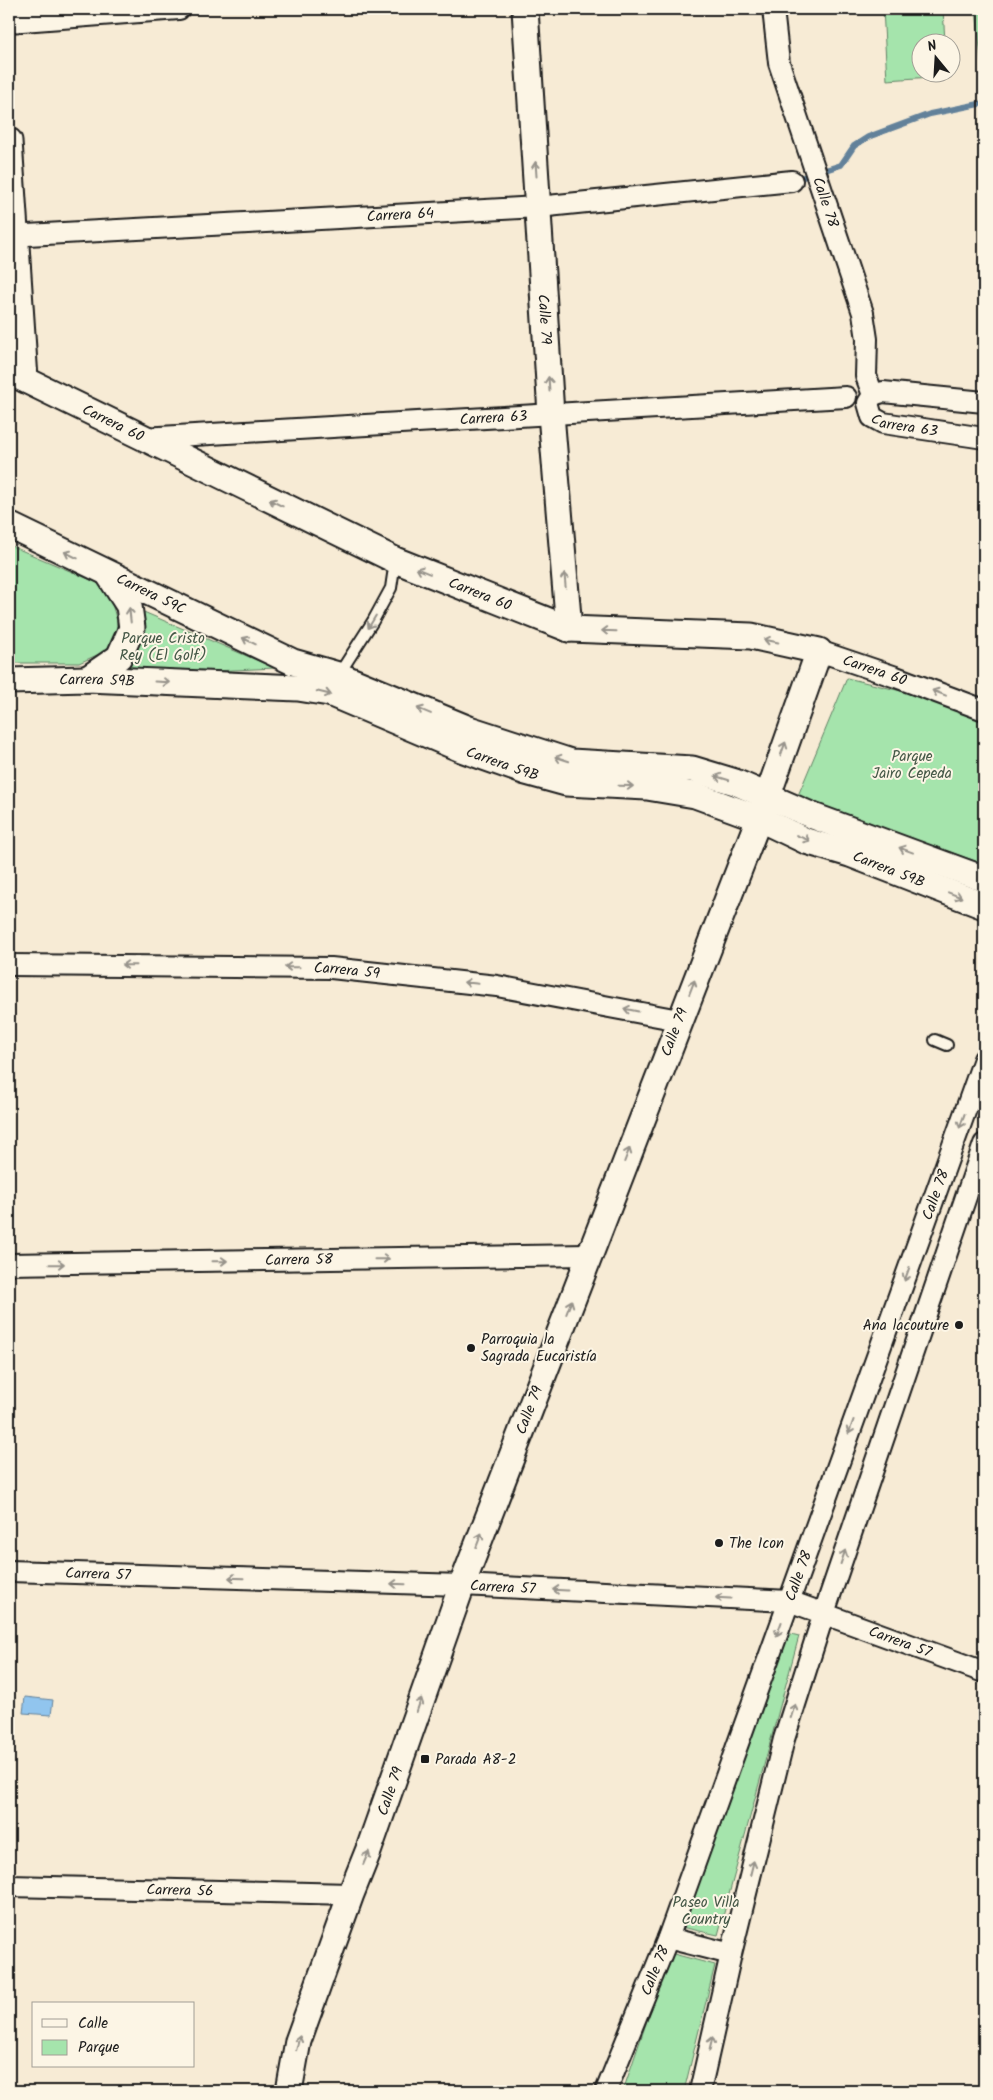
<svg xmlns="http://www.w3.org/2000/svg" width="993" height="2100" font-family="Kalam,sans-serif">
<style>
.green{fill:#a5e4ac;stroke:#608064}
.water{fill:#91c5ee;stroke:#62819a}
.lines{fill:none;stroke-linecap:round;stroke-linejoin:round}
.stream{stroke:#62819a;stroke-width:6}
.service-casing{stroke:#1c1c1c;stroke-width:14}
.minor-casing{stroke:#1c1c1c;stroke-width:24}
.tertiary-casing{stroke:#1c1c1c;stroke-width:29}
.service{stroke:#fcf5e5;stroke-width:10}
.minor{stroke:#fcf5e5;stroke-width:20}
.tertiary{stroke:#fcf5e5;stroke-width:25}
.oneway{stroke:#97938b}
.poi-dot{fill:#1c1c1c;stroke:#fcf5e5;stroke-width:2}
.labels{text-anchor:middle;stroke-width:4;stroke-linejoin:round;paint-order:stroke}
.street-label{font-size:15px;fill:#1c1c1c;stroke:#fcf5e5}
.park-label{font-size:15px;fill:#455847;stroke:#fcf5e5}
.poi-label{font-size:15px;fill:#1c1c1c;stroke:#fcf5e5;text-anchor:start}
</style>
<rect width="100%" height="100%" fill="#f7ebd5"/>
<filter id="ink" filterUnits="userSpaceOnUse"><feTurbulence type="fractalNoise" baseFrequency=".02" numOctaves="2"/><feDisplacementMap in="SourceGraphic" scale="10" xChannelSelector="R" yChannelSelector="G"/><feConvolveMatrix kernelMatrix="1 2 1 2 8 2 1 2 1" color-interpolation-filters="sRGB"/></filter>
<g filter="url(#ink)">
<g class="green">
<polygon points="883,9 943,9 945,42 920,42 920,72 947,73 947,76 887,80"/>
<polygon points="976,9 984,9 984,78 983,78"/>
<polygon points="9,545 98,583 112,604 117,621 116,634 106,651 79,663 9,663"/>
<polygon points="139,610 275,668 214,671 113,670"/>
<polygon points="847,678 984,711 984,864 797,798"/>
<polygon points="783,1632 799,1636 718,1935 681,1927"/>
<polygon points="670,1953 715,1965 684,2091 623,2091"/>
</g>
<polygon class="water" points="25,1697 53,1700 51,1715 23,1713"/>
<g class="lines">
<polyline class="stream" points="794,180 841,165 854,146 868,137 930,114 984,103"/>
<g class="service-casing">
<g id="service">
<polyline points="339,674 373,621 391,588 395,561"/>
<polyline points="935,1040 947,1045"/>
</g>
</g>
<g class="minor-casing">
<g id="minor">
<path id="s1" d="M773 9 779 63 863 313 867 339 866 376 873 395"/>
<polyline points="9,22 179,9"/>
<path id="s2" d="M9 236 538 207 792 181"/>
<path id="s3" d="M984 402 883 392 873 395 868 403 872 417 883 423 984 438"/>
<path id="s4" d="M143 438 846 397"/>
<path id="s5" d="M819 651 896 677 984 710"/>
<path id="s6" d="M9 965 331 968 497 986 679 1020"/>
<path id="s7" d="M9 1264 589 1255"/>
<path id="s8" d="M9 1571 462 1585 789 1601 984 1672"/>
<path id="s9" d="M9 1886 351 1894"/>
<polyline points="668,1938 731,1954"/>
<path id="s10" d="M606 2091 668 1938 984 1059"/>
<polyline points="700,2091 731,1954 784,1739 824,1613 984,1144"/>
</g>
</g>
<g class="tertiary-casing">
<g id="tertiary">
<path id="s11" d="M525 9 551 414 569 629"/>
<polyline points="9,141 25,379"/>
<path id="s12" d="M9 372 395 560 569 629 751 636 819 651 768 795 462 1585 369 1849 351 1894 298 2041 289 2091"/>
<path id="s13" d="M9 525 293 662 338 675 469 729 571 762 692 769 735 782 813 816 984 879"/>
<polyline points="87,679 119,657 132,628 129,606 109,575"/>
<path id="s14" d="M9 681 87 679 298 688 329 693 461 749 526 772 566 783 647 787 695 795 758 818 806 841 850 854 984 906"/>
</g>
</g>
<use href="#service" class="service"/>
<use href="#minor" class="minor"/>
<use href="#tertiary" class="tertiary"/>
</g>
<defs><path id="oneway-shaft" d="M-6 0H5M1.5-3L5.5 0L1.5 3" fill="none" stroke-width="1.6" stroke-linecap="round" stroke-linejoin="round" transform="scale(1.25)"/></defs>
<g class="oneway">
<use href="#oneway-shaft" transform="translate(536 169) rotate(-94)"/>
<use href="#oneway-shaft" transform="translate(549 384) rotate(-94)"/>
<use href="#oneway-shaft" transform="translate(276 503) rotate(-154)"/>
<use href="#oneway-shaft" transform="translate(71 555) rotate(-154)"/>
<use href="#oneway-shaft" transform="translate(423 571) rotate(-158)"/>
<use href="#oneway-shaft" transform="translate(565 580) rotate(-95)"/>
<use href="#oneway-shaft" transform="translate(130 615) rotate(-96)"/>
<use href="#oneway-shaft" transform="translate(372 622) rotate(121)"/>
<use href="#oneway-shaft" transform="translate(609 631) rotate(-178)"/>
<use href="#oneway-shaft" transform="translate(249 641) rotate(-154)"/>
<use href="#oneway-shaft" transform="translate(771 641) rotate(-168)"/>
<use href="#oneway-shaft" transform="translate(162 682) rotate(3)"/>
<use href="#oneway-shaft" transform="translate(324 693) rotate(13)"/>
<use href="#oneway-shaft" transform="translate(939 693) rotate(-159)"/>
<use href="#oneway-shaft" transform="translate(424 711) rotate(-157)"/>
<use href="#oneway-shaft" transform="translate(783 749) rotate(-70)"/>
<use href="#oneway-shaft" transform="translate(562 759) rotate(-162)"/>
<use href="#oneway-shaft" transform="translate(722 778) rotate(-163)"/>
<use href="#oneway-shaft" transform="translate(626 786) rotate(1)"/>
<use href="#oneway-shaft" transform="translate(803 838) rotate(23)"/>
<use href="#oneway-shaft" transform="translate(906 850) rotate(-160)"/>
<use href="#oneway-shaft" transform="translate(955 895) rotate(21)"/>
<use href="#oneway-shaft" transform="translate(129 965) rotate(-179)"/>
<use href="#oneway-shaft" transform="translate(292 967) rotate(-179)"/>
<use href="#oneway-shaft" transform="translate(471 983) rotate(-174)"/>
<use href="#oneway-shaft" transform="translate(692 987) rotate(-69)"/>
<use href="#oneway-shaft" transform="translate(631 1010) rotate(-169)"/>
<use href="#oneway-shaft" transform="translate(962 1121) rotate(110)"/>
<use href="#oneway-shaft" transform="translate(627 1155) rotate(-69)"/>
<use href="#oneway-shaft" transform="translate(382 1259) rotate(-1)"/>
<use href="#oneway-shaft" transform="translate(220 1261) rotate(-1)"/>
<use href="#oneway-shaft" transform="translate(57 1264) rotate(-1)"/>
<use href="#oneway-shaft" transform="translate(907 1274) rotate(110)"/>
<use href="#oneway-shaft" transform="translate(569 1307) rotate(-69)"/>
<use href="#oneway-shaft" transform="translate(851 1427) rotate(110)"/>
<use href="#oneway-shaft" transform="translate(479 1540) rotate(-69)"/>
<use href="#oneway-shaft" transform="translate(843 1557) rotate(-71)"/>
<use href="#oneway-shaft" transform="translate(236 1578) rotate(-178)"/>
<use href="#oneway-shaft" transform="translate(398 1584) rotate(-178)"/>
<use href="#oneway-shaft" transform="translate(560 1590) rotate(-177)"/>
<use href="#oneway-shaft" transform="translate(723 1598) rotate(-177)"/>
<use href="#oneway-shaft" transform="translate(779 1629) rotate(110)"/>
<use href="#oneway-shaft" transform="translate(419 1705) rotate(-71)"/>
<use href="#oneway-shaft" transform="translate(793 1711) rotate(-72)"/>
<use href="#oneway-shaft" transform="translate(366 1858) rotate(-67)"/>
<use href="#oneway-shaft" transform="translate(752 1868) rotate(-76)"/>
<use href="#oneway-shaft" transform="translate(298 2043) rotate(-76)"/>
<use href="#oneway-shaft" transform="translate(711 2044) rotate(-77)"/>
</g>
</g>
<g class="poi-dot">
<circle cx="959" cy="1325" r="5"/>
<circle cx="471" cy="1348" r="5"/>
<circle cx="719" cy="1543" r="5"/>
<rect x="420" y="1754" width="10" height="10" rx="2.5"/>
</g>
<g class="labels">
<g class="street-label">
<text dy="5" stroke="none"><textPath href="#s1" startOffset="201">Calle 78</textPath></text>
<text dy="5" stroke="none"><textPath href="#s2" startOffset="392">Carrera 64</textPath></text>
<text dy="5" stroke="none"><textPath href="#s11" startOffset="311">Calle 79</textPath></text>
<text dy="5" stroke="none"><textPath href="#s4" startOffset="351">Carrera 63</textPath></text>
<text dy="5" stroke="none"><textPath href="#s3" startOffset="170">Carrera 63</textPath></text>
<text dy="5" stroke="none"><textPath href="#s12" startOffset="116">Carrera 60</textPath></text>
<text dy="5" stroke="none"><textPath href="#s13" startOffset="158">Carrera 59C</textPath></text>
<text dy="5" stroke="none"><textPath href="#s12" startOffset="521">Carrera 60</textPath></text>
<text dy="5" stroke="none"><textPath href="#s5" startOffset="59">Carrera 60</textPath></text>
<text dy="5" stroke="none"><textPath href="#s14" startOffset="88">Carrera 59B</textPath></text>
<text dy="5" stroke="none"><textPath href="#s14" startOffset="508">Carrera 59B</textPath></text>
<text dy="5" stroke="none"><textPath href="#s14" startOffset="912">Carrera 59B</textPath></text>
<text dy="5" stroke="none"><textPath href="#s6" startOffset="338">Carrera 59</textPath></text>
<text transform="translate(674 1032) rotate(-69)" y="5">Calle 79</text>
<text dy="5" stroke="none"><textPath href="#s10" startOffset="955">Calle 78</textPath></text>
<text dy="5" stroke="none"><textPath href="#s7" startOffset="290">Carrera 58</textPath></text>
<text transform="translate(529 1410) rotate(-69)" y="5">Calle 79</text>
<text dy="5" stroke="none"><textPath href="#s8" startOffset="89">Carrera 57</textPath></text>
<text dy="5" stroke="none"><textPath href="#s10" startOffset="550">Calle 78</textPath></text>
<text dy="5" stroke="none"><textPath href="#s8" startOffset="494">Carrera 57</textPath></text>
<text dy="5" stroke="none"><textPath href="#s8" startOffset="899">Carrera 57</textPath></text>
<text transform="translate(390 1791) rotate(-71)" y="5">Calle 79</text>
<text dy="5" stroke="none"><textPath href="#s9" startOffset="171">Carrera 56</textPath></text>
<text dy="5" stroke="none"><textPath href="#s10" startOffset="130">Calle 78</textPath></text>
</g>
<g class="park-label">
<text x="163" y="643">Parque Cristo<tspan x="163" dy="17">Rey (El Golf)</tspan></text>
<text x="912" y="761">Parque<tspan x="912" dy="17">Jairo Cepeda</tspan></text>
<text x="706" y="1907">Paseo Villa<tspan x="706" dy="17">Country</tspan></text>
</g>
<g class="poi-label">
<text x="949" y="1330" text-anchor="end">Ana lacouture</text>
<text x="481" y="1344">Parroquia la<tspan x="481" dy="17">Sagrada Eucaristía</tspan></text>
<text x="729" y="1548">The Icon</text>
<text x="435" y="1764">Parada A8-2</text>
</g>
</g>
<rect width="993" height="2100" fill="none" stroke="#fcf5e5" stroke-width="30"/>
<rect x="15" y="15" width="963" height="2070" fill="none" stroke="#1c1c1c" stroke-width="2" filter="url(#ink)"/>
<rect x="32" y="2002" width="162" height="65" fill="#fcf5e5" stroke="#a29e95"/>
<rect x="42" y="2019" width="25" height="8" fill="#fcf5e5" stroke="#a29e95"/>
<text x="78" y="2028" font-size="15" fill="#1c1c1c">Calle</text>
<rect x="42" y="2040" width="25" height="15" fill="#a5e4ac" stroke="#a29e95"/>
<text x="78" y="2052" font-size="15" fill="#1c1c1c">Parque</text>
<g transform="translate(936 58) rotate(342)"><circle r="24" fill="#fcf5e5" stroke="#a29e95"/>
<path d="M0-4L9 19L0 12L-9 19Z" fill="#1c1c1c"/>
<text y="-8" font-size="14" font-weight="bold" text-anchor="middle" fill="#1c1c1c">N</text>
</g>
</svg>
